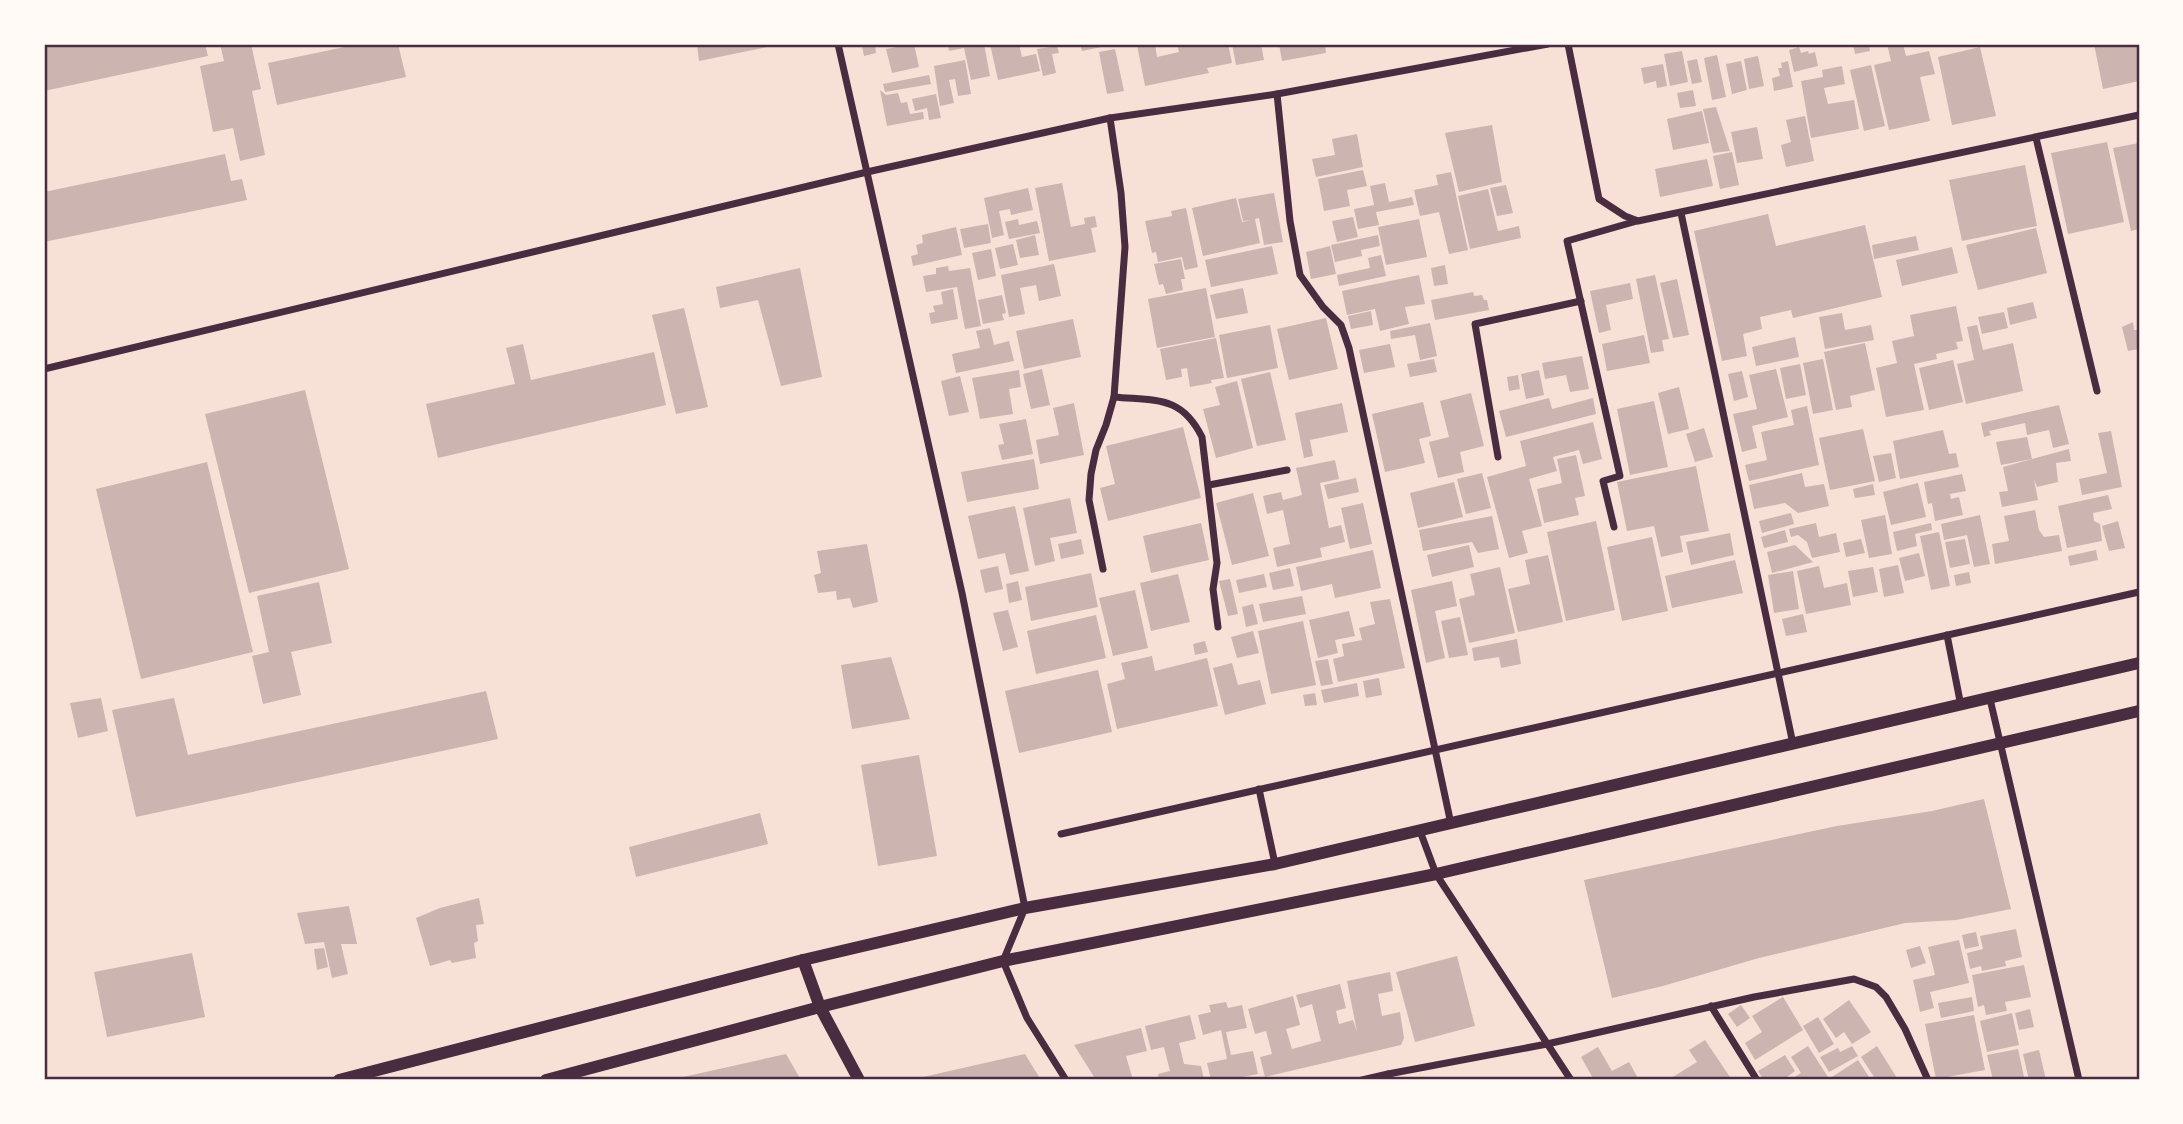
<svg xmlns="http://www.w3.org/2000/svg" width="2183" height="1124" font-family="'Work Sans',sans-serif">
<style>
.building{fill:#ccb4b1}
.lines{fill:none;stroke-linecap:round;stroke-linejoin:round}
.minor{stroke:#4a2c40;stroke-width:7}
.tertiary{stroke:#4a2c40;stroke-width:12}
.neatline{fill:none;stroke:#4a2c40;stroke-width:2.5}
</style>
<rect width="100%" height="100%" fill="#f7e1d7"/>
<g class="building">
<polygon points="44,44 205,44 208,56 44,91"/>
<polygon points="220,44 251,44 261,89 252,91 265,155 240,161 233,128 213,132 200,66 224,61"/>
<polygon points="359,44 398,44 406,77 277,105 268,63"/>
<polygon points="697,44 777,44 777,45 699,61"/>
<polygon points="875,44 876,53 864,56 862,46"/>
<polygon points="914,44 919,67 892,73 886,49"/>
<polygon points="948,44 984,44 990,76 971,80 964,48 949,51"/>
<polygon points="990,44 1019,44 1022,57 1036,54 1040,71 998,80"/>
<polygon points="1080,44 1111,44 1111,45 1082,51"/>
<polygon points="1155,44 1157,57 1179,52 1177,44 1210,44 1211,47 1228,44 1232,63 1207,68 1209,73 1145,86 1137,45"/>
<polygon points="1232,44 1261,44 1264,60 1236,65"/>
<polygon points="1279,44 1325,44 1326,53 1282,61"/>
<polygon points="1853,44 1869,44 1870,51 1855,54"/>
<polygon points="1887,44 1903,44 1906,56 1929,51 1935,74 1920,77 1930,121 1889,130 1874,65 1891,61"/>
<polygon points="2094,44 2139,44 2139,81 2103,89"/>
<polygon points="1057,46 1059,53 1052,54 1056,73 1043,76 1037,49"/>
<polygon points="1799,47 1801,53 1808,51 1809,54 1815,52 1818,66 1794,72 1789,50"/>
<polygon points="1980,47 1996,116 1952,125 1938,57"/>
<polygon points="1115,49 1124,91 1107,94 1099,52"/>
<polygon points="1682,51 1688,82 1670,86 1664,54"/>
<polygon points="1717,55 1726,97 1712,100 1704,58"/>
<polygon points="1758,56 1764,86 1749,89 1744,59"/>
<polygon points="1697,59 1702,82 1692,84 1687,61"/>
<polygon points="965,60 971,94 958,96 955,79 949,80 954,103 940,106 934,66"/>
<polygon points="1741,61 1747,90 1732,94 1726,64"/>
<polygon points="1788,61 1793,87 1774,91 1772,78 1780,76 1778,68 1782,68 1781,63"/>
<polygon points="1663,64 1667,86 1657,88 1656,81 1644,84 1641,68"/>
<polygon points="1871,65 1885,126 1864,131 1850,70"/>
<polygon points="1842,66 1845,84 1824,88 1828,104 1854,100 1859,129 1811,138 1801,81 1823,77 1822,70"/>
<polygon points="929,75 931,84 885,92 883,84"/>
<polygon points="880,90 886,95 898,93 901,103 907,102 910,114 923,112 924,119 887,126"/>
<polygon points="1693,90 1696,106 1680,108 1677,93"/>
<polygon points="936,94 941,118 929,120 927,108 915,111 912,99"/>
<polygon points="1716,107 1730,151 1713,153 1703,109"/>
<polygon points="1702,111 1709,143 1673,150 1667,119"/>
<polygon points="1805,116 1814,161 1786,167 1781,145 1791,142 1786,120"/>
<polygon points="1492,125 1502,182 1459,192 1445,133"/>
<polygon points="1757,127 1763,159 1737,163 1731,132"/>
<polygon points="1357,134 1363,167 1316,177 1312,159 1335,155 1332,139"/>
<polygon points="2107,142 2124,222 2068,234 2051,153"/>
<polygon points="2139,143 2139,229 2131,231 2113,148"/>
<polygon points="1732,152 1739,185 1720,189 1713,156"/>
<polygon points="225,154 231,181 242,179 247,200 44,242 44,192"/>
<polygon points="1707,159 1713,186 1660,197 1655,169"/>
<polygon points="2025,165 2037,226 1962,241 1949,180"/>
<polygon points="1363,170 1367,186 1347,190 1350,206 1324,211 1318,179"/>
<polygon points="1451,172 1468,250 1449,254 1439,212 1420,216 1414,190 1438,185 1436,175"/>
<polygon points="1062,183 1071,227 1085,224 1084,218 1095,216 1097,227 1091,228 1096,252 1049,261 1035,188"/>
<polygon points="1385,183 1389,202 1412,197 1414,205 1376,212 1379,225 1358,229 1354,209 1374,205 1370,186"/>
<polygon points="1506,185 1513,213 1497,216 1490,188"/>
<polygon points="1028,188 1033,210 1011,215 1010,209 999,211 1004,235 992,238 984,198"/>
<polygon points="1488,189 1498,231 1519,226 1521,238 1470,249 1458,196"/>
<polygon points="1274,193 1283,242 1264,245 1259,218 1255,219 1260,243 1203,256 1192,208 1236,198 1242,222 1251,220 1243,221 1238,199"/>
<polygon points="1186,208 1198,267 1185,270 1182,257 1158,262 1156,252 1152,253 1145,221 1172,216 1171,211"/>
<polygon points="1768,214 1776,246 1865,225 1882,297 1793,318 1791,310 1760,317 1762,329 1743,334 1747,356 1722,361 1694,231"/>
<polygon points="1353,217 1358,237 1337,242 1332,221"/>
<polygon points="1018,219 1019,225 1037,221 1040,233 1009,239 1005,222"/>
<polygon points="1419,219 1427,257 1386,265 1378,227"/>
<polygon points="988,224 991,243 964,248 960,229"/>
<polygon points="956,227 962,255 913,266 911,256 918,254 916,245 923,243 922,235"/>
<polygon points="2036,228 2047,273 1978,290 1966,245"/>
<polygon points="1035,235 1039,255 1020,258 1016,240"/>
<polygon points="1378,235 1380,246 1361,250 1362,256 1335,262 1331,245"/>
<polygon points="1916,236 1919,250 1874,259 1872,245"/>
<polygon points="1013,244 1018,265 1000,269 995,248"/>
<polygon points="1272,246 1278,274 1211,287 1205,260"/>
<polygon points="1330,246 1336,274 1311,279 1306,252"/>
<polygon points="1952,247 1958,273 1902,286 1896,260"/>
<polygon points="991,249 996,276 978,280 972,253"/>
<polygon points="1381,255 1386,276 1339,286 1337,275 1370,268 1368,258"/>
<polygon points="1181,259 1185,279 1181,279 1183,290 1166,294 1163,284 1159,285 1154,264"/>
<polygon points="1054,264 1061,296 1039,301 1036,285 1020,288 1025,314 1009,317 1001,275"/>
<polygon points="1445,265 1448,284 1434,286 1431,268"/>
<polygon points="948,266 949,271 970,268 981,326 965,329 957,287 926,292 923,276 936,274 936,268"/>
<polygon points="800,268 822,377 781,386 758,300 720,308 716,287"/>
<polygon points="1419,275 1425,304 1405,307 1409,324 1380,331 1375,309 1347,315 1342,291"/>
<polygon points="1655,275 1669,339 1662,340 1664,351 1651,353 1636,279"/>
<polygon points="1677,279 1689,335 1673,338 1660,283"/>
<polygon points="1630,283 1633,299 1606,305 1611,330 1599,333 1590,291"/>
<polygon points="1206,288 1215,337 1157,348 1148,299"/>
<polygon points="1243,288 1248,313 1216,319 1210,295"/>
<polygon points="953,289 958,319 931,324 929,313 935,312 933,306 943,304 941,292"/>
<polygon points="1473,292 1474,296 1482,295 1484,300 1487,300 1489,310 1435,320 1431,300"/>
<polygon points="1002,295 1006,313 1002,314 1004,320 983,324 978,300"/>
<polygon points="2033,302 2037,318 2010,325 2007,308"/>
<polygon points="1956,306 1963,341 1956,342 1958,349 1936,354 1937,359 1914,364 1924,410 1886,417 1876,368 1897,363 1892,341 1914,336 1910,315"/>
<polygon points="684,308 708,407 676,414 652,315"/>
<polygon points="1371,311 1373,325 1351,329 1348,316"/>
<polygon points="2004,312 2008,328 1982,334 1978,317"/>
<polygon points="1842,313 1845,330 1871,325 1874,340 1825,349 1819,317"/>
<polygon points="1326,318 1338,369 1289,380 1277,329"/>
<polygon points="1073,319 1081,357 1024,369 1016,331"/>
<polygon points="2133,322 2134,330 2139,330 2139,349 2128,351 2122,327"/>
<polygon points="1430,323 1437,356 1420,360 1415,335 1391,339 1390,331"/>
<polygon points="1270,325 1278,368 1227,378 1219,335"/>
<polygon points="1977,325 1983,350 2013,343 2023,391 1966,404 1957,364 1974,360 1967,327"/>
<polygon points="990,328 994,345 1009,341 1014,361 956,373 952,354 980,348 976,331"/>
<polygon points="1644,335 1650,363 1607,371 1602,344"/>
<polygon points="1795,337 1799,357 1756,366 1752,347"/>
<polygon points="1216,338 1224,378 1211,380 1212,383 1190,387 1187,368 1181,369 1182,377 1166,380 1160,349"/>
<polygon points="1865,343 1875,390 1850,396 1852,407 1836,410 1824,352"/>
<polygon points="523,344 531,380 654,352 666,405 438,458 426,404 515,384 506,348"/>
<polygon points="1390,344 1395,367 1364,373 1359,350"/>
<polygon points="1582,356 1589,389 1570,392 1566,375 1545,379 1542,363"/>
<polygon points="1434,359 1437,372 1410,377 1407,364"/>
<polygon points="1823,359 1833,410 1813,414 1803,363"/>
<polygon points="1953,360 1963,402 1929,410 1919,368"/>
<polygon points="1800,364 1806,395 1786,399 1780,368"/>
<polygon points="1042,369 1050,405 1031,409 1023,374"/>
<polygon points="1776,369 1788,417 1752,426 1757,448 1742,452 1733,414 1757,409 1749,375"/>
<polygon points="1019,370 1021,387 1009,389 1013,414 980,419 972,378"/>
<polygon points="1539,370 1544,395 1526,399 1521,374"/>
<polygon points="1742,371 1748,397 1734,401 1728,374"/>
<polygon points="1270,372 1286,440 1257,446 1241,379"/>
<polygon points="1518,375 1520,389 1509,391 1507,377"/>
<polygon points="960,376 969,412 949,416 941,381"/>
<polygon points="1237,381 1253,448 1216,458 1203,409 1220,405 1215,387"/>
<polygon points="1679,387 1689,429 1668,434 1658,393"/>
<polygon points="305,390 349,569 249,593 205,414"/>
<polygon points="1471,393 1484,446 1460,452 1464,472 1438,478 1429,442 1449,437 1440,401"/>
<polygon points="1549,398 1552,409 1593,398 1596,414 1506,437 1499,411"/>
<polygon points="1654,401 1668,467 1630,475 1617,409"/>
<polygon points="1423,402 1431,436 1419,439 1425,463 1385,472 1372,414"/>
<polygon points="1074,403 1084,455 1040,464 1036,440 1059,435 1053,408"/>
<polygon points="1342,403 1348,432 1310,440 1313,456 1304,458 1295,413"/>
<polygon points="2059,405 2069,444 2053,448 2049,430 2027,435 2025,423 1989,431 1991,435 1984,437 1981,423"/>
<polygon points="1807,406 1819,465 1749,481 1745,465 1767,460 1761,432 1794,425 1791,410"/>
<polygon points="1026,419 1033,454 1002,460 998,445 1004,444 999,424"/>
<polygon points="1593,422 1602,459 1583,464 1579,450 1553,457 1557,471 1529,479 1542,526 1522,531 1528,553 1509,558 1487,477 1526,466 1520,441"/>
<polygon points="1183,427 1201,498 1108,521 1100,488 1115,484 1106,446"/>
<polygon points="1704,428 1713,457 1695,462 1686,434"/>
<polygon points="1863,429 1875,481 1830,490 1819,438"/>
<polygon points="1943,430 1949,454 1956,453 1959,467 1900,479 1893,441"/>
<polygon points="2111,431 2122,487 2082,495 2079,479 2107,473 2098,433"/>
<polygon points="2027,437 2032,459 2001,465 1996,442"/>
<polygon points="2069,449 2071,461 2056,463 2058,482 2037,487 2034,479 2038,500 2002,507 1999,492 2008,491 2003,467"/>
<polygon points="1891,453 1896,478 1879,482 1873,456"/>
<polygon points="1576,455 1585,496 1575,498 1579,515 1544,523 1537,489 1562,483 1557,459"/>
<polygon points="1034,459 1039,489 967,502 961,472"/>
<polygon points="1335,460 1339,479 1320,483 1329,528 1341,525 1345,542 1320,548 1322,557 1277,567 1273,548 1290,544 1283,510 1267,514 1263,496 1281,492 1283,500 1302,495 1296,468"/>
<polygon points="207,462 253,652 141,679 96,489"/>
<polygon points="1696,466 1709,531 1680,536 1683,552 1661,557 1654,526 1627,531 1617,482"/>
<polygon points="1482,473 1491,508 1466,514 1457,479"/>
<polygon points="1802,473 1805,487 1824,484 1829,506 1798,513 1785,503 1754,509 1749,485"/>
<polygon points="1962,474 1966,491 1950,494 1951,499 1959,497 1963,515 1935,521 1932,503 1928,504 1924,482"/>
<polygon points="1356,478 1359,492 1328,499 1324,485"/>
<polygon points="1454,482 1463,517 1418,528 1410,493"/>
<polygon points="1918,483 1926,517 1891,525 1883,492"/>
<polygon points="1873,484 1875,495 1855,498 1853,489"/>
<polygon points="1253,493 1269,556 1232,565 1216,503"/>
<polygon points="2108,495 2112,509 2093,513 2094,521 2100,524 2102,541 2067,548 2058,506"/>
<polygon points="1070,498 1077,533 1050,538 1055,561 1035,566 1023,508"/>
<polygon points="1363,503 1372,544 1350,549 1341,508"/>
<polygon points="1015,506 1029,571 1010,575 1005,553 978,559 968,516"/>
<polygon points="2035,510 2039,530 2044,537 2059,535 2062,551 1995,564 1992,544 2009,541 2004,516"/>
<polygon points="1791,513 1794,524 1762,533 1759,521"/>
<polygon points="1885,515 1892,554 1869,558 1861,520"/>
<polygon points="1980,515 1990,564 1974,567 1967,535 1944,540 1941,524"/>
<polygon points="1492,516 1499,549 1478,553 1472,542 1423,551 1419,530"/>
<polygon points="1596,521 1615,610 1566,621 1547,532"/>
<polygon points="2118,521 2125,548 2109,551 2102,526"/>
<polygon points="1201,523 1209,560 1151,573 1143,536"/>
<polygon points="1816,523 1819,537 1836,533 1840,552 1812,558 1807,542 1798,535 1791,537 1789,529"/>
<polygon points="1931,523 1932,530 1915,534 1917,546 1897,551 1893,532"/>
<polygon points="1785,530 1788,542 1764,548 1761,537"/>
<polygon points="1939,532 1950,586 1931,590 1920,536"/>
<polygon points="1730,533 1734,555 1691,565 1686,542"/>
<polygon points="1652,537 1668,611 1622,621 1607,547"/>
<polygon points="1081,539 1084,554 1061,559 1058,544"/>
<polygon points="1861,539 1865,553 1846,557 1843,543"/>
<polygon points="1965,539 1970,564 1950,568 1945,542"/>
<polygon points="867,544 878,602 853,608 850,598 837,600 836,591 818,593 814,575 821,573 817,551"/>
<polygon points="1469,545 1474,567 1432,577 1427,555"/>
<polygon points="1795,545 1813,562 1772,573 1767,552"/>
<polygon points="1373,550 1381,588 1335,598 1332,584 1301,591 1296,567"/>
<polygon points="2096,550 2098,560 2070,566 2068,556"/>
<polygon points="1919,553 1925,576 1905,581 1899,558"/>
<polygon points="1548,555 1563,622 1518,632 1508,589 1530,584 1525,560"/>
<polygon points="1735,560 1743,593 1672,608 1665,576"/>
<polygon points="1898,565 1904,593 1884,597 1879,569"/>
<polygon points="998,566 1003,589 985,593 980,570"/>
<polygon points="1819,566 1824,588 1847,583 1851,605 1806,614 1797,571"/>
<polygon points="1500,567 1515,633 1469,643 1459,599 1475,595 1470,574"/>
<polygon points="1873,567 1878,592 1853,597 1848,571"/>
<polygon points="1290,568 1294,586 1273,590 1269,573"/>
<polygon points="1793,571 1799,609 1774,613 1768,575"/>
<polygon points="1969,572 1971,583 1956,586 1954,575"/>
<polygon points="1091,573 1098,607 1031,621 1025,587"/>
<polygon points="1178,574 1190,622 1151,631 1140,583"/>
<polygon points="1264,574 1267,587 1239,593 1236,580"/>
<polygon points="1230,579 1238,614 1228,616 1219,581"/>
<polygon points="1018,581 1022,600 1009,603 1006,584"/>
<polygon points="1452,581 1457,606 1435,611 1445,658 1426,663 1411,590"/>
<polygon points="319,582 332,643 291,652 301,695 263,704 252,656 269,652 257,596"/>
<polygon points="1135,590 1148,648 1113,656 1099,598"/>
<polygon points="1302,596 1306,614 1263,622 1259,604"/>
<polygon points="1390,599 1405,668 1338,682 1333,659 1344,656 1342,644 1362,640 1359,628 1375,624 1370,602"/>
<polygon points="1253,604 1258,624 1246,627 1242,607"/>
<polygon points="1008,610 1018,647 1003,651 993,613"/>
<polygon points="1349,611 1355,636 1335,640 1338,653 1318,658 1309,620"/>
<polygon points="1803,614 1807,632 1786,636 1782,619"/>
<polygon points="1096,615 1106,658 1036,674 1027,631"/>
<polygon points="1460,617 1468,655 1449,658 1441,621"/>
<polygon points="1303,621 1316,685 1271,694 1258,631"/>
<polygon points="1253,631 1259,653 1237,658 1231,637"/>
<polygon points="1517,639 1521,664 1501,668 1499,657 1474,661 1472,648"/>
<polygon points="1205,641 1208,652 1195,655 1193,644"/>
<polygon points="1152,656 1155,671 1207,658 1218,706 1117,729 1107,684 1125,679 1121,663"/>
<polygon points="891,657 910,719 852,729 841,665"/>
<polygon points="1328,659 1333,684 1321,686 1315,661"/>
<polygon points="1232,663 1238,685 1260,680 1266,704 1225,715 1213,668"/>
<polygon points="1098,670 1112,732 1019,753 1005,691"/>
<polygon points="1379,678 1382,695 1366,698 1363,681"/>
<polygon points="1357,683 1359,696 1324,703 1321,690"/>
<polygon points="486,691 498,739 136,817 112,710 174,698 188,755"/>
<polygon points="1315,693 1317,705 1305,706 1303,695"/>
<polygon points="101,698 108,731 78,738 70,703"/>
<polygon points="919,755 937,856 878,866 861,765"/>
<polygon points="1984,799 2011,909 1956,920 1905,923 1759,958 1663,986 1612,998 1584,880 1837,826 1932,811"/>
<polygon points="760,813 768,844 636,877 629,847"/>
<polygon points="479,898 484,924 476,925 478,941 474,943 476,958 452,963 450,960 430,966 416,918 440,908"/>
<polygon points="349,906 357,944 341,944 348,974 332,978 324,942 305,944 297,913"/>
<polygon points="2016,929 2022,957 2005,961 2006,966 1982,971 1981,966 1970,969 1967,953 1983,949 1980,936"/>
<polygon points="1976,932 1979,946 1965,949 1962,935"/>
<polygon points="1959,940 1969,983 1930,992 1934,1008 1920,1012 1913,980 1935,975 1928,947"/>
<polygon points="1920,946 1926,963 1911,968 1906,950"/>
<polygon points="324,948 328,967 317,970 314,949"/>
<polygon points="192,953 205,1017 107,1037 94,972"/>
<polygon points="1457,956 1475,1026 1415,1042 1396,972"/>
<polygon points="2024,965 2031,997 2005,1002 2007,1011 1986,1015 1984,1005 1978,1007 1972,975"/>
<polygon points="1390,972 1393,991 1378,994 1382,1016 1400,1012 1404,1038 1401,1045 1265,1077 1260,1057 1272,1054 1266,1031 1255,1034 1248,1009 1293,996 1300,1025 1286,1029 1292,1049 1321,1041 1312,1004 1300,1008 1296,995 1340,984 1346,1008 1336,1011 1339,1024 1353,1020 1357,1032 1347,981"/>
<polygon points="1783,997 1803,1030 1755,1060 1745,1043 1762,1032 1752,1016"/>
<polygon points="1972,997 1974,1011 1941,1018 1938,1003"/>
<polygon points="1849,1000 1871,1032 1852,1044 1844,1032 1836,1038 1823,1019"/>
<polygon points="1226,1002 1228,1008 1242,1005 1247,1028 1226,1032 1231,1055 1253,1051 1258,1074 1226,1080 1211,1080 1207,1063 1227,1059 1221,1030 1203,1035 1198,1015 1211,1012 1209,1005"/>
<polygon points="1741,1005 1750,1018 1737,1027 1728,1014"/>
<polygon points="2030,1009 2034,1027 2019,1030 2015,1013"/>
<polygon points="2012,1013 2019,1045 1987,1052 1980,1021"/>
<polygon points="1190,1015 1196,1039 1179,1043 1184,1064 1201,1066 1204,1080 1159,1080 1158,1074 1170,1071 1164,1047 1151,1050 1145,1026"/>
<polygon points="1974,1015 1985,1070 1936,1079 1925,1024"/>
<polygon points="1818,1017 1834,1044 1819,1053 1803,1026"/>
<polygon points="1141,1028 1147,1051 1126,1056 1133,1080 1096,1080 1074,1045"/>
<polygon points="1705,1040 1732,1080 1668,1080 1697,1062 1689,1050"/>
<polygon points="1808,1046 1830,1080 1794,1080 1793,1078 1801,1073 1791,1057"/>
<polygon points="1852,1046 1858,1056 1829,1072 1820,1057 1838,1048 1840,1052"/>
<polygon points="1877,1046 1897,1078 1893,1080 1876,1080 1861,1057"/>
<polygon points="1598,1047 1612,1071 1629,1062 1639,1080 1594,1080 1581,1057"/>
<polygon points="2018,1049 2024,1077 2008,1080 1993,1080 1987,1055"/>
<polygon points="2039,1050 2046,1080 2029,1080 2023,1054"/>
<polygon points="786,1054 801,1080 674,1080 674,1079"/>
<polygon points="1025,1054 1041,1080 914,1080 914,1079"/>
<polygon points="1785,1055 1795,1071 1787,1077 1789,1080 1764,1080 1758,1071"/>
<polygon points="1858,1060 1871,1080 1835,1080 1832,1077"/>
</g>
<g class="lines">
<g class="minor">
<polyline points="838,44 962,593 1025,908 1003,961 1027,1018 1066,1080"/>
<polyline points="1568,44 1599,199 1625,216 1638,221 2139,115"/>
<polyline points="1277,94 1290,221 1300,275 1323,307 1341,325 1349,348 1451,824"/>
<polyline points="2036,138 2097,391"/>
<polyline points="1681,213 1793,744"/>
<polyline points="44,369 867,172 1110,118 1277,94 1548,44"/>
<path d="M1114 397C1156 401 1181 395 1202 437L1217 563 1213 589 1218 627"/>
<polyline points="1498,457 1475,324 1581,301"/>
<polyline points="1209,485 1287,470"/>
<polyline points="1614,527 1603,481 1620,476 1567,241 1637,221"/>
<polyline points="1103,569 1089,500 1091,474 1096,450 1106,425 1114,397 1125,247 1121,193 1110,118"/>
<polyline points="1947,635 1961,706"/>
<polyline points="1990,699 2079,1080"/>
<polyline points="1259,789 1275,864"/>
<polyline points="1420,831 1436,874 1571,1080"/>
<polyline points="1061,834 2139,592"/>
<polyline points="1711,1006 1757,1080"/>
<polyline points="1388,1074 1547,1044 1754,997 1854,979 1876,987 1886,997 1905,1029 1928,1080"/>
<polyline points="1362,1080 1388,1074 1391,1080"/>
</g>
<g class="tertiary">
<polyline points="803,960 820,1007 859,1080"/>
<polyline points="339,1080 803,960 1025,908 1275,864 2139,663"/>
<polyline points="546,1080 820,1007 1003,961 1436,874 2139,711"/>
</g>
</g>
<rect width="2183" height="1124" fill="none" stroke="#fffaf5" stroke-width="91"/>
<rect x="46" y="46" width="2092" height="1032" class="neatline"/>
</svg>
